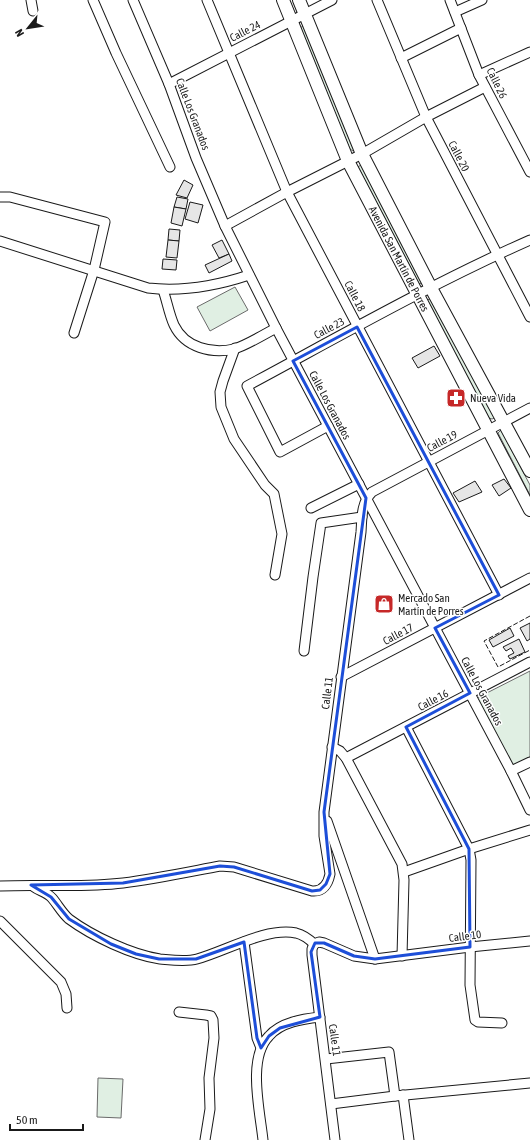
<svg xmlns="http://www.w3.org/2000/svg" width="530" height="1140" font-family="'Asap Condensed',sans-serif">
<style>
.green{fill:#e0efe3;stroke:#6a6a6a}
.building{fill:#e6e6e6;stroke:#1a1a1a}
.lines{fill:none;stroke-linecap:round;stroke-linejoin:round}
.street-casing{stroke:#1a1a1a;stroke-width:11}
.secondary-casing{stroke:#1a1a1a;stroke-width:14}
.street{stroke:#fff;stroke-width:9}
.secondary{stroke:#fff;stroke-width:12}
.fence{stroke:#1a1a1a;stroke-width:1;stroke-dasharray:5 2;stroke-linecap:butt}
.marked{fill:none;stroke:#1d4ed8;stroke-width:3;stroke-linejoin:round}
.labels{text-anchor:middle;stroke-width:3;stroke-linejoin:round;paint-order:stroke}
.street-label{font-size:11px;fill:#1a1a1a;stroke:#fff}
.poi-label{font-size:11px;fill:#1a1a1a;stroke:#fff;text-anchor:start}
</style>
<rect width="100%" height="100%" fill="#fff"/>
<g class="green">
<polygon points="304,25 355,148 353,151 350,149 299,29"/>
<polygon points="362,164 424,282 419,284 358,167"/>
<polygon points="235,287 248,310 210,331 197,307"/>
<polygon points="429,299 432,299 495,418 492,419 489,418 427,301"/>
<polygon points="501,430 530,485 530,495 498,433"/>
<polygon points="530,671 530,757 513,766 477,698"/>
<polygon points="98,1078 123,1079 121,1118 97,1117"/>
</g>
<g class="building">
<polygon points="184,180 193,185 187,198 176,195"/>
<polygon points="177,197 188,199 186,209 174,207"/>
<polygon points="190,202 203,205 198,223 185,219"/>
<polygon points="174,207 186,209 182,226 171,223"/>
<polygon points="169,229 180,230 179,241 168,240"/>
<polygon points="168,240 179,241 177,258 166,257"/>
<polygon points="222,240 229,254 219,258 212,245"/>
<polygon points="229,254 232,261 209,273 205,265"/>
<polygon points="163,259 177,260 176,270 162,269"/>
<polygon points="434,346 440,356 418,368 412,358"/>
<polygon points="504,479 511,488 499,496 492,485"/>
<polygon points="475,481 482,492 459,502 453,493"/>
<polygon points="530,623 530,639 527,641 520,628"/>
<polygon points="510,628 514,636 493,647 489,640"/>
<polygon points="519,639 525,652 510,659 508,656 514,653 511,648 506,651 503,647"/>
</g>
<g class="lines">
<g class="street-casing">
<g id="street">
<polyline points="31,0 33,11"/>
<polyline points="93,0 116,53 170,167"/>
<polyline points="133,0 169,84 196,158 225,226 276,328 511,771 530,810"/>
<polyline points="207,0 287,192 499,595"/>
<polyline points="377,0 426,117 530,317"/>
<polyline points="450,0 479,75 530,172"/>
<polyline points="455,12 482,0"/>
<polyline points="401,58 461,28"/>
<polyline points="479,75 530,52"/>
<polyline points="169,84 332,0"/>
<polyline points="0,197 10,197 105,222 94,270 74,333"/>
<polyline points="225,226 287,192 362,154 426,117 485,87"/>
<path d="M0 241 148 288C183 292 216 286 249 275"/>
<path d="M163 290C167 301 169 314 174 325 185 348 212 354 234 349 245 346 265 334 276 328"/>
<polyline points="235,348 223,381 220,392 221,407 234,439 265,485 274,494 282,534 275,575"/>
<path d="M328 426 280 452 247 386C340 336 433 283 530 240"/>
<polyline points="311,508 359,484"/>
<polyline points="304,651 313,577 321,523 362,517"/>
<polyline points="341,677 530,578"/>
<polyline points="406,727 469,849 471,860 470,985 475,1020 478,1022 502,1023"/>
<polyline points="332,747 340,751 346,758 402,864 404,880 402,956"/>
<polyline points="346,758 530,662"/>
<polyline points="511,771 530,762"/>
<polyline points="327,821 375,959"/>
<polyline points="404,872 469,849 530,830"/>
<path d="M0 886C41 884 82 888 123 883 155 879 188 872 220 866L234 867 312 891C323 892 328 884 330 874L324 836V812L361 532C362 518 361 503 372 492L530 408"/>
<path d="M34 887C39 891 47 892 52 898 58 905 62 913 69 919 92 936 132 955 160 959 172 960 186 962 197 959 226 951 266 927 296 933 304 935 309 939 314 944"/>
<polyline points="0,921 61,982 66,994 67,1008"/>
<polyline points="244,942 257,1038 261,1048"/>
<polyline points="314,944 319,942 324,943 354,956 375,959 470,947 530,941"/>
<polyline points="314,944 312,949 312,955 335,1140"/>
<polyline points="179,1012 206,1015 211,1016 213,1020 214,1038 209,1078 210,1109 205,1140"/>
<polyline points="326,1059 389,1052 395,1096"/>
<polyline points="403,1095 409,1140"/>
<polyline points="331,1104 395,1096 530,1083"/>
<path d="M263 1140C260 1111 247 1058 269 1036 281 1022 303 1019 320 1017"/>
</g>
</g>
<g class="secondary-casing">
<g id="secondary">
<path id="s1" d="M283 0 348 161 530 510"/>
<polyline points="299,0 362,154 431,288 530,471"/>
</g>
</g>
<use href="#street" class="street"/>
<use href="#secondary" class="secondary"/>
<polyline class="fence" points="530,616 484,641 498,667 530,650"/>
</g>
<path class="marked" d="M357 327 499 595 435 628 470 693 406 727 469 849 470 947 375 959 354 956 324 943H315L311 952 320 1017 280 1028 269 1036 261 1048 257 1038 244 942 196 959H159L136 954 111 944 69 919 51 897 31 885 123 883 220 866 234 867 312 891 320 890 326 884 330 874 324 812 366 498 293 361Z"/>
<defs>
<g id="pharmacy-square" transform="scale(1)"><rect x="-9" y="-9" width="18" height="18" rx="4" fill="#c62828" stroke="#fff"/><path d="M-2-6h4v4h4v4h-4v4h-4v-4h-4v-4h4Z" fill="#fff"/></g>
<g id="shop-square" transform="scale(1)"><rect x="-9" y="-9" width="18" height="18" rx="4" fill="#c62828" stroke="#fff"/><path d="M-5-2.5h2.3a2.7 3.5 0 0 1 5.4 0H5L5.5 6h-11ZM-1.5-2.5h3a1.5 2.3 0 0 0-3 0Z" fill="#fff"/></g>
</defs>
<g fill-rule="evenodd">
<use href="#pharmacy-square" x="456" y="398"/>
<use href="#shop-square" x="384" y="604"/>
</g>
<g class="labels">
<g class="street-label">
<text transform="translate(245 31) rotate(-27)" y="4">Calle 24</text>
<text transform="translate(497 83) rotate(64)" y="4">Calle 26</text>
<text transform="translate(193 114) rotate(69)" y="4">Calle Los Granados</text>
<text transform="translate(459 156) rotate(63)" y="4">Calle 20</text>
<text dy="4" stroke="none"><textPath href="#s1" startOffset="284">Avenida San Martín de Porres</textPath></text>
<text transform="translate(355 296) rotate(63)" y="4">Calle 18</text>
<text transform="translate(329 328) rotate(-28)" y="4">Calle 23</text>
<text transform="translate(330 405) rotate(62)" y="4">Calle Los Granados</text>
<text transform="translate(442 441) rotate(-28)" y="4">Calle 19</text>
<text transform="translate(398 634) rotate(-28)" y="4">Calle 17</text>
<text transform="translate(482 691) rotate(62)" y="4">Calle Los Granados</text>
<text transform="translate(327 693) rotate(-83)" y="4">Calle 11</text>
<text transform="translate(433 700) rotate(-28)" y="4">Calle 16</text>
<text transform="translate(465 936) rotate(-7)" y="4">Calle 10</text>
<text transform="translate(335 1040) rotate(82)" y="4">Calle 11</text>
</g>
<g class="poi-label">
<text x="470" y="402">Nueva Vida</text>
<text x="398" y="602">Mercado San<tspan x="398" dy="13">Martín de Porres</tspan></text>
</g>
</g>
<g transform="translate(28 28) rotate(240)" stroke="#ffffff" stroke-width="3" paint-order="stroke">
<path d="M0-3L7 15L0 10L-7 15Z" fill="#1a1a1a"/>
<text y="-6" font-size="11" font-weight="bold" text-anchor="middle" fill="#1a1a1a">N</text>
</g>
<path d="M10 1124v6h73v-6" fill="none" stroke="#1a1a1a" stroke-width="2"/>
<text x="16" y="1124" font-size="12" fill="#1a1a1a" stroke="#ffffff" stroke-width="3" paint-order="stroke">50 m</text>
</svg>
